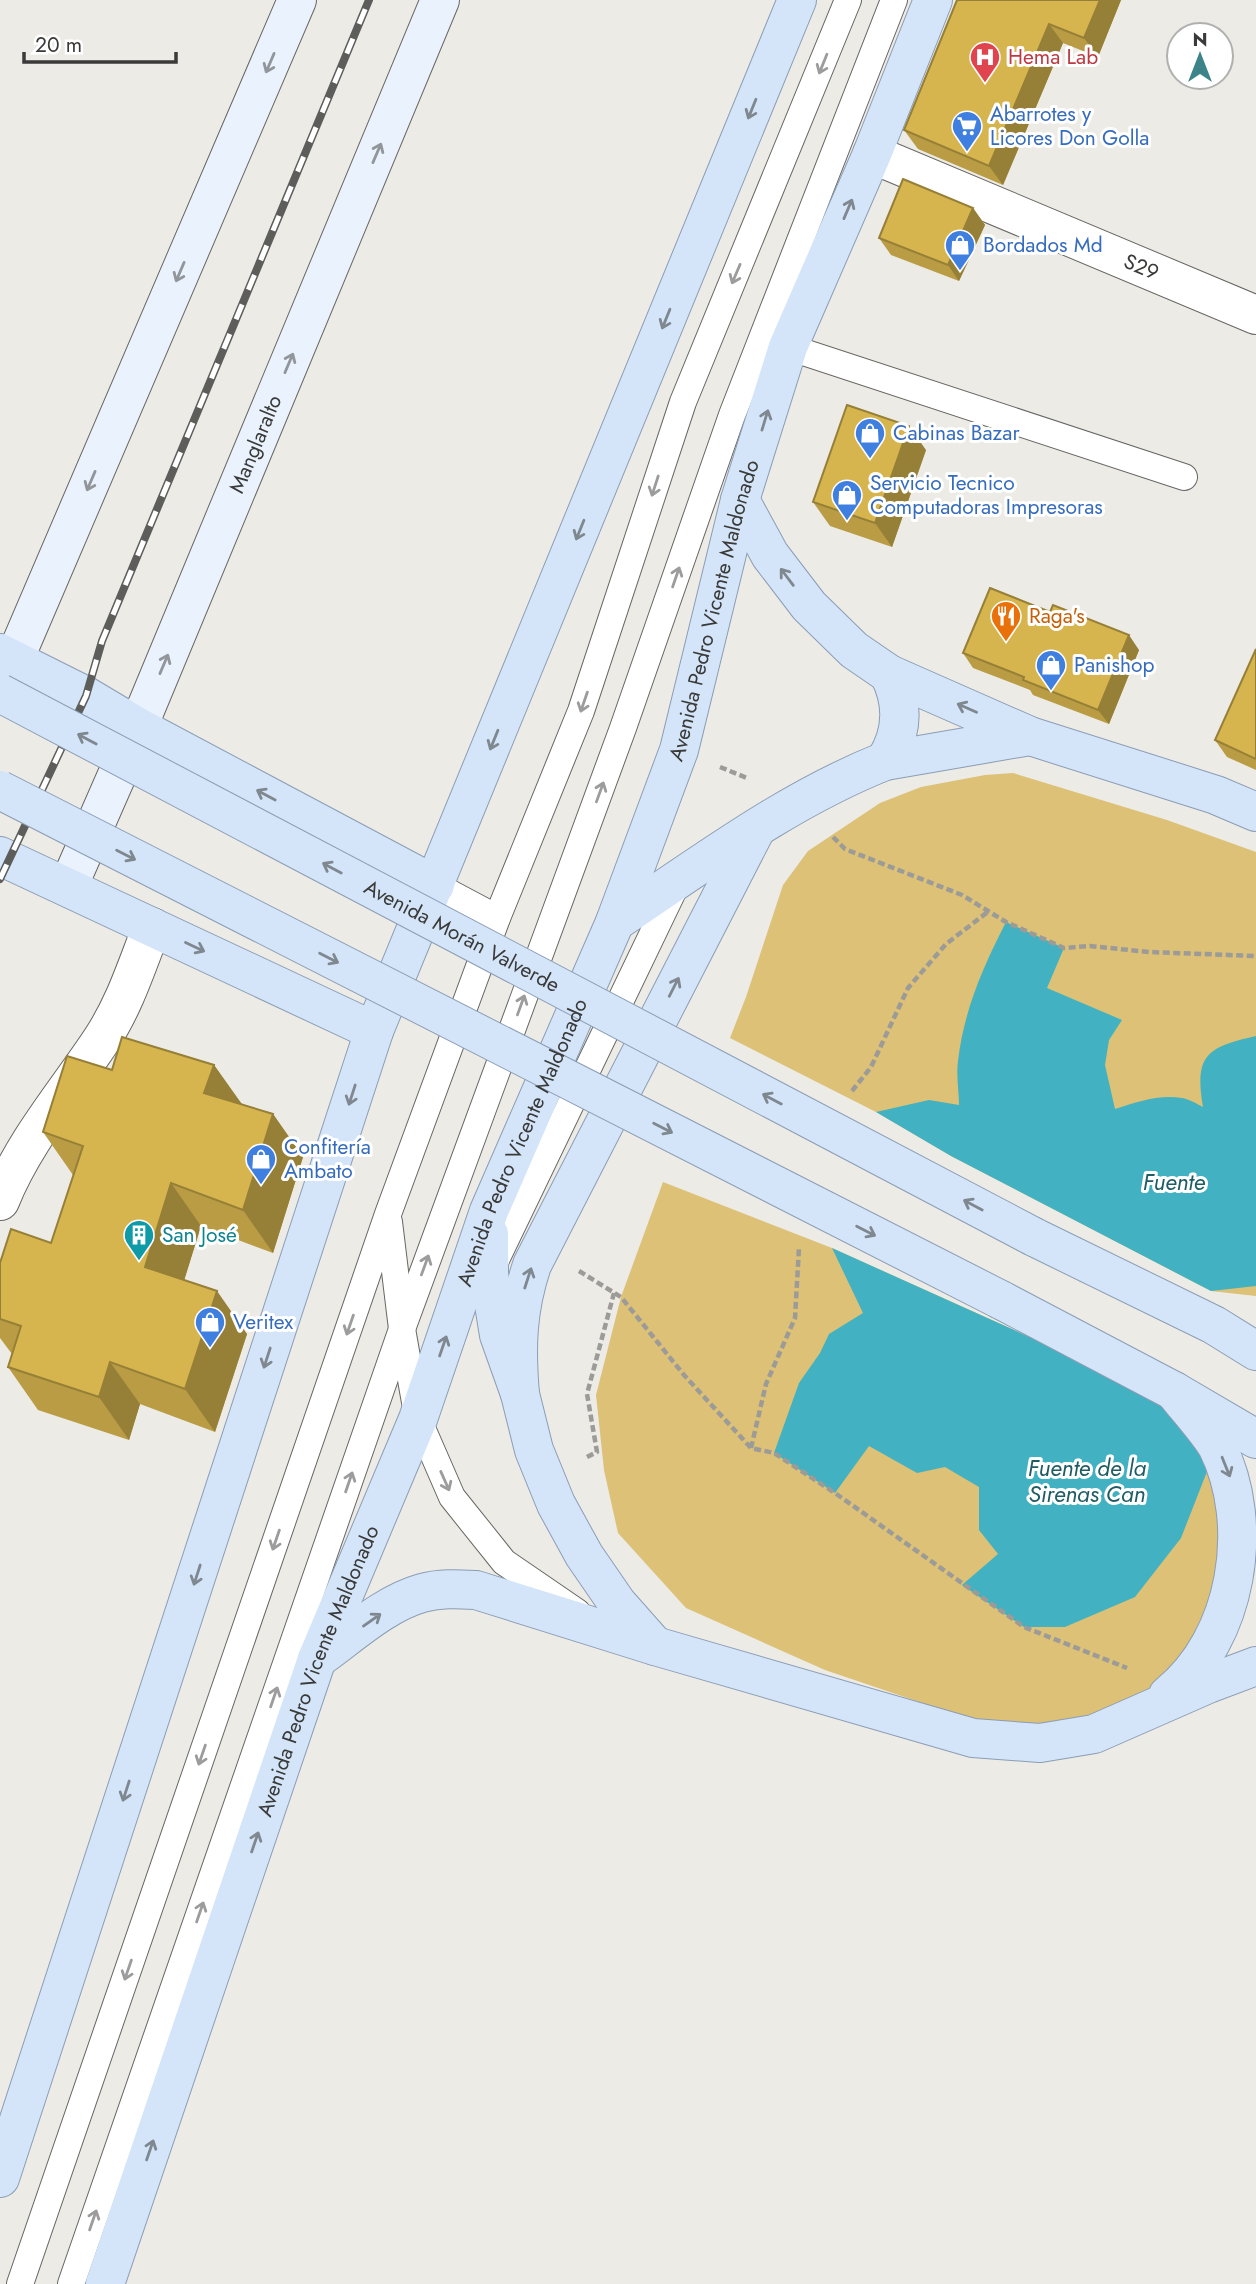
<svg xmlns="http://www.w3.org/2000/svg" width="1256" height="2284" font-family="Jost,sans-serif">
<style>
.green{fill:#dcc177}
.water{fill:#42b1c1}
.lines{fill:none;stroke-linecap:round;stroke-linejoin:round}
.lane-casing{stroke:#676663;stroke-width:28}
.street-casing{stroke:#676663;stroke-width:40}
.secondary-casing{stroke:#676663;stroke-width:40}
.primary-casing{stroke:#8b9db4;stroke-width:40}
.path{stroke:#9c9b98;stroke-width:4.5;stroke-dasharray:7 3.5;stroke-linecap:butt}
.lane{stroke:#fff;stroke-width:26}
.street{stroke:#fff;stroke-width:38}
.secondary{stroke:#e9f2fd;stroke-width:38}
.primary{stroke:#d4e5fa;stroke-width:38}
.rail-casing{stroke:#5d5d5b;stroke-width:8}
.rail{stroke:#fff;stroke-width:5;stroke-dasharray:16;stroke-linecap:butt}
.primary-bridge-casing{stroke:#8b9db4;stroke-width:40;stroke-linecap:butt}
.primary-bridge{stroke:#d4e5fa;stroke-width:38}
.wall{fill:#b99c43}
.shaded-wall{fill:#967f37}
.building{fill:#d7b54e;stroke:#967f37;stroke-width:2}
.oneway{stroke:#92969a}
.oneway2{stroke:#9c9c9c}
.oneway3{stroke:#7f878f}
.labels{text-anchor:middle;stroke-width:6;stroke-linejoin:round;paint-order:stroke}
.health-label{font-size:21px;fill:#be3a42;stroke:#fff;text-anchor:start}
.shop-label{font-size:21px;fill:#366cbe;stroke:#fff;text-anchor:start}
.street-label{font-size:21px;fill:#3a3a38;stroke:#fff}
.food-label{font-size:21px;fill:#c56008;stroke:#fff;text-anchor:start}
.culture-label{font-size:21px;fill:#0d838f;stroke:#fff;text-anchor:start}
.water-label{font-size:23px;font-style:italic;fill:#205c65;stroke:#fff}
</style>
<rect width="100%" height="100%" fill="#ecebe6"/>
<g class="green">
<polygon points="1013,773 1167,820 1256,852 1256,1296 1211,1291 951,1156 876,1112 730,1038 746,997 783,885 808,851 880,803 921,787 985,775"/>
<polygon points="663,1182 832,1248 1147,1390 1239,1514 1177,1688 1040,1743 825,1670 686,1608 618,1533 604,1470 596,1395 621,1297"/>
</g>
<g class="water">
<path d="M1006 922 1064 948 1047 988 1122 1020 1109 1040 1105 1065 1115 1109C1136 1102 1160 1094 1182 1098 1189 1099 1197 1104 1203 1107 1194 1055 1207 1047 1256 1036V1286L1211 1291 951 1156 876 1112 929 1100 959 1105C959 1091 956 1076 958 1061 964 1010 983 967 1006 922Z"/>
<polygon points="832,1248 1147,1390 1217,1446 1181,1538 1135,1597 1065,1627 1024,1627 962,1585 998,1554 979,1530 979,1487 945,1467 917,1473 869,1446 835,1493 774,1453 799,1383 820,1353 829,1334 863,1313"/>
</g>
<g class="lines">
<g class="lane-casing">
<g id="lane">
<polyline points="788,347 1184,477"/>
<polyline points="435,885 497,918"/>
<polyline points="389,1222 402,1329 418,1419 452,1497 504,1562 577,1612"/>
<polyline points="493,1266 678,881"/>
<polyline points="20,2284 388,1214 497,918 581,711 683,402 848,0"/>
<polyline points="71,2284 402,1329 623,728 732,415 894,0"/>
</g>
</g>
<g class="street-casing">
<g id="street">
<path id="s1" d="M872 154 1256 315"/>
<path d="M0 1201C24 1141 67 1092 102 1039 125 1004 137 965 152 927"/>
</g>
</g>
<g class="secondary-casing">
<g id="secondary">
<polyline points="3,690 14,660 297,0"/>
<path id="s2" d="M68 887 138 727 440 0"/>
</g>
</g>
<g class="primary-casing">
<g id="primary">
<polyline points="740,500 770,555 809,606 854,650 889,674 1030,736 1216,795 1256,812"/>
<polyline points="0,653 86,696 138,727 435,885"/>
<path d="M885 761C903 733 904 704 889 674"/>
<polyline points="0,856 374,1031"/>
<path d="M615 922C702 864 787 800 885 761L1030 736"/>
<polyline points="489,1234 489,1274 499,1335 520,1394 534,1450 556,1504 584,1555 617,1603 655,1646"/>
<polyline points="1034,1237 1214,1325 1256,1351"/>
<polyline points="1001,1300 1174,1391 1256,1439"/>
<path d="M520 1394C516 1347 517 1310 532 1265L756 829"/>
<path d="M317 1659C349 1637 383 1604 422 1593 440 1588 457 1589 476 1590L655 1646 973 1738 1040 1743 1094 1734 1208 1684 1256 1666"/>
<path d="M1168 1695C1238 1639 1256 1524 1217 1446 1205 1427 1188 1409 1174 1391"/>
<polyline points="0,2178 374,1031 797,0"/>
<path id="s3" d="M105 2284 317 1659 418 1419 489 1211 615 922 679 750 740 500 788 347 872 154 933 0"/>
</g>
</g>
<g class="path">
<polyline points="720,767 747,778"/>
<polyline points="833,837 845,849 962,895 1006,922 1064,948 1090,946 1149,952 1256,956"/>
<polyline points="852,1091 871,1067 908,988 946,944 989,911"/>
<polyline points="579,1271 621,1297 684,1375 751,1448 774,1453 835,1493 1024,1627 1127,1668"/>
<polyline points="751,1448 766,1384 795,1318 799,1248"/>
<polyline points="587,1457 597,1452 587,1394 614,1293"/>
</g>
<use href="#lane" class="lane"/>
<use href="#street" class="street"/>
<use href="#secondary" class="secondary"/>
<use href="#primary" class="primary"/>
<g class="rail-casing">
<polyline id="rail" points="0,879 86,696 102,641 369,0"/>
</g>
<use href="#rail" class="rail"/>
<g class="primary-bridge-casing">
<g id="primary-bridge">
<path id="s4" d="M0 693 1034 1237"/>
<polyline points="0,790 1001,1300"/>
</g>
</g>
<use href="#primary-bridge" class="primary-bridge"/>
</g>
<g class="wall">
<polygon points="957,0 1121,0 1098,57 1063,43 1003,185 918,149 904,130"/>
<polygon points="973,208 985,225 959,281 891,255 879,238"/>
<polygon points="926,450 892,547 830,526 813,502"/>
<polygon points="1256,649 1256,770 1227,757 1215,740"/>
<polygon points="1139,650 1109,724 1033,695 1030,690 973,668 963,653"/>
<polygon points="214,1065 242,1105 273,1114 303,1157 273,1253 201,1226 184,1280 247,1334 215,1432 140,1404 129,1440 38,1410 8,1367 12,1354 0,1338 0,1263 51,1243 73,1175 43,1132 112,1070"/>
</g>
<g class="shaded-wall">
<polygon points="1100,0 1121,0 1098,57 1084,38"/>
<polygon points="1049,24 1063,43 1003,185 989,166"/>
<polygon points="973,208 985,225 959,281 948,265"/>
<polygon points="909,426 926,450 892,547 875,523"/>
<polygon points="1129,635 1139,650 1109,724 1098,710"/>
<polygon points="214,1065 244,1107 204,1093"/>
<polygon points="273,1114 303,1157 273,1253 243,1210"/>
<polygon points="171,1183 201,1226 175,1310 145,1267"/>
<polygon points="217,1291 247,1334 215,1432 185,1389"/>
<polygon points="110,1362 140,1404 129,1440 99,1397"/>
</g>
<g class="building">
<polygon points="957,0 1100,0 1084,38 1049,24 989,166 904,130"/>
<polygon points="903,179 973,208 948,265 879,238"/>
<polygon points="847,405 909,426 875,523 813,502"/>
<polygon points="990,588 1050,612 1053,605 1129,635 1098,710 1023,680 1024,677 963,653"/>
<polygon points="1256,649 1256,759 1215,740"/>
<polygon points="122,1037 214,1065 204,1093 273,1114 243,1210 171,1183 145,1267 217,1291 185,1389 110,1362 99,1397 8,1367 21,1326 0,1319 0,1263 11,1229 51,1243 83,1146 43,1132 67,1056 112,1070"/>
</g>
<defs><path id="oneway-shaft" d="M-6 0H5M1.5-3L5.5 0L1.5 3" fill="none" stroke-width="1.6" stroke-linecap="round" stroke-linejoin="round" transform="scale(1.75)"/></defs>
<g class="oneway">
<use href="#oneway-shaft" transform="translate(270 63) rotate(113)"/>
<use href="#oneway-shaft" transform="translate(377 153) rotate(-67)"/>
<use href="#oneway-shaft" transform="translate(180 272) rotate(113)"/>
<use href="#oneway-shaft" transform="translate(289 363) rotate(-67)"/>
<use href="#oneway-shaft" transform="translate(91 481) rotate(113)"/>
<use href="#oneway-shaft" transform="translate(164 664) rotate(-67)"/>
</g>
<g class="oneway2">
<use href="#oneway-shaft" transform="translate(823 64) rotate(112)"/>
<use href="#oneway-shaft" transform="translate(736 274) rotate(113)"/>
<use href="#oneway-shaft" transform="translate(655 486) rotate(108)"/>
<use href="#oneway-shaft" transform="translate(676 577) rotate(-71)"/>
<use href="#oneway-shaft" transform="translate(584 702) rotate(109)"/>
<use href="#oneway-shaft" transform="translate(600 792) rotate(-70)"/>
<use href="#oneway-shaft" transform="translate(521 1005) rotate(-70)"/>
<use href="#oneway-shaft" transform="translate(425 1265) rotate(-70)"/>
<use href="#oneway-shaft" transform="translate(350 1325) rotate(109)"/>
<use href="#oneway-shaft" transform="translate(445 1481) rotate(66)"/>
<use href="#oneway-shaft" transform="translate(349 1482) rotate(-71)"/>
<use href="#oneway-shaft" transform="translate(276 1540) rotate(109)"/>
<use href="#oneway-shaft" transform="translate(274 1697) rotate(-71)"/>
<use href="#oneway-shaft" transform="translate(202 1755) rotate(109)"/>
<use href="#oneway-shaft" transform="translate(200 1912) rotate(-71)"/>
<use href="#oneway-shaft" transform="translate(128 1970) rotate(109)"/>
<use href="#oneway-shaft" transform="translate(93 2220) rotate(-71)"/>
</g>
<g class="oneway3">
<use href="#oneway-shaft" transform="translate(752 109) rotate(112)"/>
<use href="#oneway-shaft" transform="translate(848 209) rotate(-67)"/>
<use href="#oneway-shaft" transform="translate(666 319) rotate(112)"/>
<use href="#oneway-shaft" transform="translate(765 420) rotate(-73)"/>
<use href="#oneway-shaft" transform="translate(580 530) rotate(112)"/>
<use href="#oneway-shaft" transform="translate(787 577) rotate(-127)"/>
<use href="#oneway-shaft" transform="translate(967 708) rotate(-156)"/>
<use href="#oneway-shaft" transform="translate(87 739) rotate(-152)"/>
<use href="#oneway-shaft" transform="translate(494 740) rotate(112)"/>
<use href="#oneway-shaft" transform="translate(266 795) rotate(-152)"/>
<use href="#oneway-shaft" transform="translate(126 855) rotate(27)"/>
<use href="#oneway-shaft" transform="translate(332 868) rotate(-152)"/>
<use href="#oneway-shaft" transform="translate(195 947) rotate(25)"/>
<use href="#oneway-shaft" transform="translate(329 958) rotate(27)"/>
<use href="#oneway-shaft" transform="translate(674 987) rotate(-63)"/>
<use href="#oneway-shaft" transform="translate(352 1095) rotate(108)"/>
<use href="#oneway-shaft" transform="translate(772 1099) rotate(-152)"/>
<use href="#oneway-shaft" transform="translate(663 1128) rotate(27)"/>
<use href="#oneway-shaft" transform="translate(973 1205) rotate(-152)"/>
<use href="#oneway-shaft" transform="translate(866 1231) rotate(27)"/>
<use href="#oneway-shaft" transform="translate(528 1278) rotate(-72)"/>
<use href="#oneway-shaft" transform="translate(443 1346) rotate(-71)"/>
<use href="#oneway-shaft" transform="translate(267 1358) rotate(108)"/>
<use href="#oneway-shaft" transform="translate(1226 1467) rotate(68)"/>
<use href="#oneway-shaft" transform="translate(197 1575) rotate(108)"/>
<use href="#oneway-shaft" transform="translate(372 1620) rotate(-35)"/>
<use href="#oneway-shaft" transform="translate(126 1791) rotate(108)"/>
<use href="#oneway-shaft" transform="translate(255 1842) rotate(-71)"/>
<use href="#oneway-shaft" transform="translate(150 2150) rotate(-71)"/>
</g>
<defs>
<g id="hospital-pin" transform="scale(1.575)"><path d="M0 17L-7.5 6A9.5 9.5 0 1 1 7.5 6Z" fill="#e0444e" stroke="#fff"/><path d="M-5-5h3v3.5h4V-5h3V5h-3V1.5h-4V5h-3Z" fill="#fff"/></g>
<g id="supermarket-pin" transform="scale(1.575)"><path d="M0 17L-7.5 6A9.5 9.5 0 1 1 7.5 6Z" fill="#3f7fe0" stroke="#fff"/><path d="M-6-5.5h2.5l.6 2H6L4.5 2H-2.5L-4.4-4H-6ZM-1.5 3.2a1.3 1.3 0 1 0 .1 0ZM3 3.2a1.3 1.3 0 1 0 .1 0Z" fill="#fff"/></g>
<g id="shop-pin" transform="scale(1.575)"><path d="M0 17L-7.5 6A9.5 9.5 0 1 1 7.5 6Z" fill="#3f7fe0" stroke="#fff"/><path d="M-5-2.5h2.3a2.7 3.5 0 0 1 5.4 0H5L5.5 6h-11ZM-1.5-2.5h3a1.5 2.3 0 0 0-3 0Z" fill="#fff"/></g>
<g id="restaurant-pin" transform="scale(1.575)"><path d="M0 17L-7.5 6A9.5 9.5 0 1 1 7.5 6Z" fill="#e8710a" stroke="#fff"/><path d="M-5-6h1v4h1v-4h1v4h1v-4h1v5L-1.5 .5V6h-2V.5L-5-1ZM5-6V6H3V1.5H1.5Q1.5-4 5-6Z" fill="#fff"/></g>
<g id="building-pin" transform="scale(1.575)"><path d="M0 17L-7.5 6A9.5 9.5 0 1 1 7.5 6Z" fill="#0f9aa8" stroke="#fff"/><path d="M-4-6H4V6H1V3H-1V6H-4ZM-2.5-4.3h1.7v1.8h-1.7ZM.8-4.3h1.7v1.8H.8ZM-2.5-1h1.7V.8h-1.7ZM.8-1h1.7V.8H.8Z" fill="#fff"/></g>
</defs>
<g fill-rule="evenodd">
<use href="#hospital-pin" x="985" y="57"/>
<use href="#supermarket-pin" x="967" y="126"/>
<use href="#shop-pin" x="960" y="245"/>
<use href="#shop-pin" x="870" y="433"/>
<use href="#shop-pin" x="847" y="495"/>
<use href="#restaurant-pin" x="1006" y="616"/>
<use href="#shop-pin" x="1051" y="665"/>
<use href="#shop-pin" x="261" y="1159"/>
<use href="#building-pin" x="139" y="1235"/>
<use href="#shop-pin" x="210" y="1322"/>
</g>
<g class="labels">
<g class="health-label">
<text x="1008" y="64">Hema Lab</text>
</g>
<g class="shop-label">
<text x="990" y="121">Abarrotes y<tspan x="990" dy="24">Licores Don Golla</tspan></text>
<text x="983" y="252">Bordados Md</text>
<text x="893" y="440">Cabinas Bazar</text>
<text x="870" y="490">Servicio Tecnico<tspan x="870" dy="24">Computadoras Impresoras</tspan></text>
<text x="1074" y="672">Panishop</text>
<text x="284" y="1154">Confitería<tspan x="284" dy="24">Ambato</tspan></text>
<text x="233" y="1329">Veritex</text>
</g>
<g class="street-label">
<text dy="7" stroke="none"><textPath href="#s1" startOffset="292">S29</textPath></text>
<text dy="7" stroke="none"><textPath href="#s2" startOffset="481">Manglaralto</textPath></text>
<text dy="7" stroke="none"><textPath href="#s3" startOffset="1783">Avenida Pedro Vicente Maldonado</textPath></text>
<text dy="7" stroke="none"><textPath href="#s4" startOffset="522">Avenida Morán Valverde</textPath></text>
<text dy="7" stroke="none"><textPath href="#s3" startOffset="1216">Avenida Pedro Vicente Maldonado</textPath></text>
<text dy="7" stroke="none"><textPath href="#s3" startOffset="649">Avenida Pedro Vicente Maldonado</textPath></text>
</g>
<g class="food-label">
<text x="1029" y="623">Raga's</text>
</g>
<g class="culture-label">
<text x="162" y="1242">San José</text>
</g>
<g class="water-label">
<text x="1174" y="1190">Fuente</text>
<text x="1087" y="1476">Fuente de la<tspan x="1087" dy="26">Sirenas Can</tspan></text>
</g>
</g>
<g transform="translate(1200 56)"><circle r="33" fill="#ffffff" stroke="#b0b0af" stroke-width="2"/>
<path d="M0-5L12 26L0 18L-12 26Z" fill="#3c8489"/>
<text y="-10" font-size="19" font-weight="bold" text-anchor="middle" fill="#3a3a38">N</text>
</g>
<path d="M24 52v10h152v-10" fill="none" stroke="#3a3a38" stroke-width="3.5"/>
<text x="35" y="52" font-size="21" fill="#3a3a38" stroke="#ffffff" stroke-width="5" paint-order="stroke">20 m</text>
</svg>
